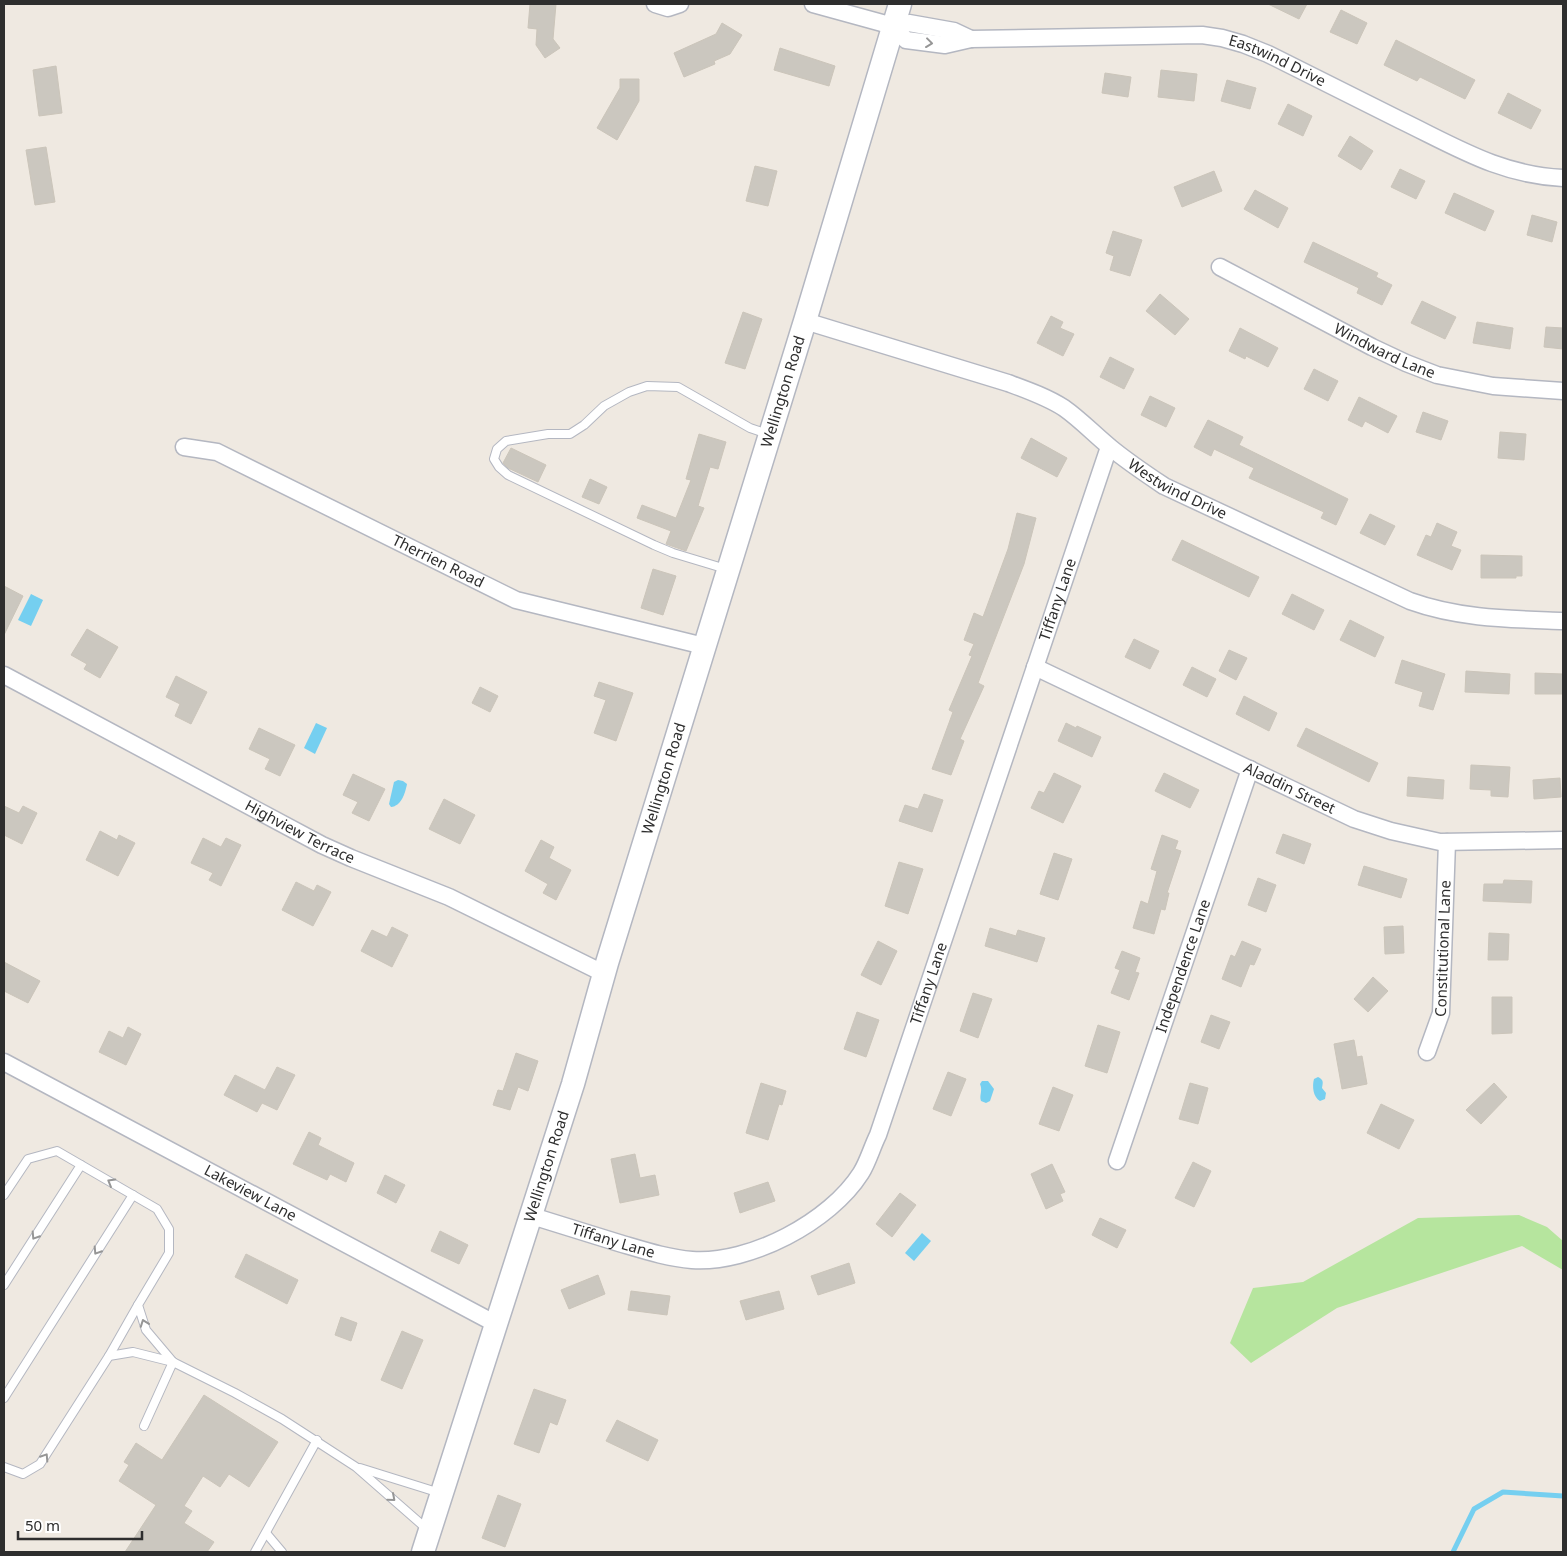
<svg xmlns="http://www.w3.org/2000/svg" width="1567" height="1556" font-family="'Noto Sans',sans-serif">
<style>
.green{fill:#b6e59e}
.water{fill:#75cff0}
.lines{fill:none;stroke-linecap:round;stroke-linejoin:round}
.stream{stroke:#75cff0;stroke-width:5}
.building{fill:#cbc7bf;stroke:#cbc5ba}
.lane-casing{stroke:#b4b7c1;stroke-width:10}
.street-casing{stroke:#b4b7c1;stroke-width:19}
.secondary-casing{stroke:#b4b7c1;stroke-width:25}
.lane{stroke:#fff;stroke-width:8}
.street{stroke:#fff;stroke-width:16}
.secondary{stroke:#fff;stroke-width:22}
.oneway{stroke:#969696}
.labels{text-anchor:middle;stroke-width:4;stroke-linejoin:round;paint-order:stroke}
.street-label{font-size:15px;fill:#2e2e2e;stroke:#fff}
</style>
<rect width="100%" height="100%" fill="#efe9e1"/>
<polygon class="green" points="1519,1215 1547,1227 1563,1241 1563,1270 1522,1246 1337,1308 1251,1363 1230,1343 1253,1288 1303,1282 1418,1218"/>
<g class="water">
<polygon points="31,594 43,600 31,626 18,620"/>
<polygon points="316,723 327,728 315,754 304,748"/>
<path d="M398 780 403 781 407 784C405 794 401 806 391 807L389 804 394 782Z"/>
<path d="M1318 1077C1324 1080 1323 1082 1322 1088L1326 1093 1325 1099 1320 1101C1313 1097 1312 1086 1314 1079Z"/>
<path d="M982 1081H988L994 1089 990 1101 986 1103 981 1101C979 1095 983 1091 980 1084Z"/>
<polygon points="922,1233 931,1241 914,1261 905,1253"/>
</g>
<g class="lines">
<polyline class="stream" points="1453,1552 1474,1509 1503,1492 1563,1496"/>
</g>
<g class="building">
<polygon points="530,4 556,4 553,39 560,48 545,58 536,45 537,29 528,28"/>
<polygon points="1268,4 1307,4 1299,19"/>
<polygon points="1341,10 1367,23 1357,44 1330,32"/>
<polygon points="722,23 742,35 730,54 714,61 715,64 684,77 674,53 716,34"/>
<polygon points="1396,40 1475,80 1465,99 1420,77 1417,81 1384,65"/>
<polygon points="780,48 835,66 829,86 774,70"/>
<polygon points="56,66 62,113 39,116 33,70"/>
<polygon points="1161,70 1197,74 1194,101 1158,97"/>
<polygon points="1105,73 1131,77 1128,97 1102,93"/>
<polygon points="620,79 639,79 639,101 617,140 597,128 620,88"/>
<polygon points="1227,80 1256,88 1250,109 1221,101"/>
<polygon points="1508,93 1541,110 1531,129 1498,113"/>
<polygon points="1288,104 1312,116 1303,136 1278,124"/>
<polygon points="1350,136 1373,151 1361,170 1338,156"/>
<polygon points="46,147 55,202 35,205 26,150"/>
<polygon points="755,166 777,171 768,206 746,201"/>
<polygon points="1400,169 1425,181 1416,199 1391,187"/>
<polygon points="1214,171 1222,191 1182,207 1174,187"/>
<polygon points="1255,190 1288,208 1278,228 1244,209"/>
<polygon points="1454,193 1494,211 1485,231 1445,213"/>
<polygon points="1532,215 1557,222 1552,242 1527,235"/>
<polygon points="1113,231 1142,240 1130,276 1110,270 1114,256 1106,253"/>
<polygon points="1313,242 1378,273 1376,277 1392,285 1382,305 1357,293 1359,288 1304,262"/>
<polygon points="1160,294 1189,319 1175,335 1146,311"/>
<polygon points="1422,301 1456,317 1445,339 1411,323"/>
<polygon points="743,312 762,319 745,369 725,363"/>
<polygon points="1051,316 1063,322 1060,328 1074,334 1063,356 1037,343"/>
<polygon points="1477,322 1513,328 1510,349 1473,343"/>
<polygon points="1546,327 1563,328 1563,349 1544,347"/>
<polygon points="1240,328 1278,348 1268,367 1246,356 1245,359 1229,351"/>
<polygon points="1110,357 1134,369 1124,389 1100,377"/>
<polygon points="1314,369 1338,381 1328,401 1304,389"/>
<polygon points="1150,396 1175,408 1166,427 1141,415"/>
<polygon points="1359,397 1397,416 1388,433 1365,421 1362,427 1348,420"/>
<polygon points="1423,412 1448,421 1441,440 1416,432"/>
<polygon points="1208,420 1243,437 1239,445 1348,499 1336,525 1321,518 1324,512 1249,478 1254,468 1214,449 1211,456 1194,447"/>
<polygon points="1500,432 1526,434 1524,460 1498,458"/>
<polygon points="699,434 726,442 718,469 710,467 698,506 704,508 686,551 666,544 671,531 637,518 642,505 676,518 691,480 686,479"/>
<polygon points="1031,438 1067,458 1057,477 1021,458"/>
<polygon points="511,448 546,465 538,482 508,468 503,463"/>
<polygon points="590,479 607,487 599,504 582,497"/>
<polygon points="1017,513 1036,518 1024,564 978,683 984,686 960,739 964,741 951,775 932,769 953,712 949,710 972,656 969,655 974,644 964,640 974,613 983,617 1008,549"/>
<polygon points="1370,514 1395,526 1385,545 1360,533"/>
<polygon points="1437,523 1457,532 1451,546 1461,550 1452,570 1417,555 1426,535 1431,537"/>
<polygon points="1182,540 1259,577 1249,597 1172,560"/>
<polygon points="1481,555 1522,556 1522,576 1516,576 1516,578 1481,578"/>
<polygon points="653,569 676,576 663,615 641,608"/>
<polygon points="4,586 23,596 4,635"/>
<polygon points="1292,594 1324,610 1314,630 1282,614"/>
<polygon points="1350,620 1384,637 1375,657 1340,640"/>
<polygon points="87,629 118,647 100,678 84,669 87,664 71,655"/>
<polygon points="1134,639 1159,651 1150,669 1125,657"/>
<polygon points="1229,650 1247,658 1236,680 1219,671"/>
<polygon points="1402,660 1445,674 1433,710 1419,706 1423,692 1395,683"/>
<polygon points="1192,667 1216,679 1207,697 1183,685"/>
<polygon points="1466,671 1510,674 1509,694 1465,692"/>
<polygon points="1535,673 1563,674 1563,694 1535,694"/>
<polygon points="176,676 207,692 191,724 175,716 180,704 166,697"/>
<polygon points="599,682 633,693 616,741 594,733 606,700 594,696"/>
<polygon points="480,687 498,696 490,712 472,703"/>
<polygon points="1244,696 1277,713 1269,731 1236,714"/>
<polygon points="1066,723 1076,728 1077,726 1101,737 1092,757 1058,741"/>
<polygon points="259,728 295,745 280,776 265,769 270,759 249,749"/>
<polygon points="1306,728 1378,763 1369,782 1297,746"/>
<polygon points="1471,765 1510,767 1508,797 1491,796 1491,790 1470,789"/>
<polygon points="1054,773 1081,786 1063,823 1031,808 1039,791 1044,793"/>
<polygon points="1164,773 1199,790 1190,808 1155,791"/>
<polygon points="353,774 385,789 369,821 352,813 358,802 343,795"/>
<polygon points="1408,777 1444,780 1443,799 1407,796"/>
<polygon points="1560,778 1561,797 1534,799 1533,780"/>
<polygon points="924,794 943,800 932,832 899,821 905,805 918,809"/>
<polygon points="444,799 475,815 460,844 429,829"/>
<polygon points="4,806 19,813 23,806 37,813 22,844 4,835"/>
<polygon points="100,831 117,840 119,835 135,843 118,876 86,860"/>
<polygon points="1283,834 1311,844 1304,864 1276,853"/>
<polygon points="1162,835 1178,841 1175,849 1181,851 1167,893 1169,893 1165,910 1161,909 1154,934 1133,928 1141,901 1148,904 1157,871 1151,869"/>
<polygon points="203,838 221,847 226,838 241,845 221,886 209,880 213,873 191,863"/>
<polygon points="541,840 554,847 549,858 571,870 556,900 543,893 548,884 525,871"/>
<polygon points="1054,853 1072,859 1058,900 1040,894"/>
<polygon points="899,862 923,869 908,914 885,906"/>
<polygon points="1364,866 1407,879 1401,898 1358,885"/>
<polygon points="1258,878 1276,885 1266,912 1248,905"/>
<polygon points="1504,880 1532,881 1531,903 1483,901 1484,884 1503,884"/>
<polygon points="296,882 314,891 317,885 331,892 313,926 282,910"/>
<polygon points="1403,926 1404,953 1385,954 1384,927"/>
<polygon points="392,927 408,935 392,967 361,951 372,930 387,937"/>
<polygon points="990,928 1016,936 1018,930 1045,938 1037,962 985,946"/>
<polygon points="1489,933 1509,934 1508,960 1488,960"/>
<polygon points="878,941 897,951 881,985 861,975"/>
<polygon points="1242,941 1261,949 1254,965 1250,964 1241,987 1222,979 1231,955 1235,957"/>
<polygon points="1122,951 1140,958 1135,972 1139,973 1129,1000 1111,993 1120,970 1115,968"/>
<polygon points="4,962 40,981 28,1003 4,991"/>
<polygon points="1373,977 1388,991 1368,1012 1354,999"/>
<polygon points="973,993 992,999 978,1038 960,1031"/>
<polygon points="1492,997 1512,997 1512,1033 1492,1034"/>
<polygon points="857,1012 879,1020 866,1057 844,1049"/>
<polygon points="1211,1015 1230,1022 1219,1049 1201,1042"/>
<polygon points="1098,1025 1120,1032 1107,1073 1085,1066"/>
<polygon points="128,1027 141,1034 126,1065 99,1052 109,1031 123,1038"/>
<polygon points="1354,1040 1357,1057 1362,1056 1367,1084 1342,1089 1334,1044"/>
<polygon points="516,1053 538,1061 528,1091 518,1087 510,1110 493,1105 498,1090 503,1091"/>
<polygon points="277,1067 295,1075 277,1110 262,1103 257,1112 224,1095 235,1075 265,1090"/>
<polygon points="948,1072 966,1079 951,1116 933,1109"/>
<polygon points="761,1083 786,1091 782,1105 779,1104 768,1140 746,1133"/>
<polygon points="1190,1083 1208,1088 1198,1124 1179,1119"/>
<polygon points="1494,1083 1507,1097 1481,1124 1466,1110"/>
<polygon points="1053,1087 1073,1095 1059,1131 1039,1124"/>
<polygon points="1381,1104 1414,1120 1399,1149 1367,1133"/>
<polygon points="309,1132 321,1138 318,1145 354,1163 346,1182 330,1174 327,1180 293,1164"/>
<polygon points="635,1154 640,1178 655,1175 659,1195 620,1203 611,1159"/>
<polygon points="1193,1162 1211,1171 1194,1207 1175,1198"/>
<polygon points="1052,1164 1065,1192 1060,1194 1063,1201 1046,1209 1031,1174"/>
<polygon points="385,1175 405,1185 396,1203 377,1193"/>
<polygon points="768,1182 775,1201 740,1213 734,1193"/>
<polygon points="900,1193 916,1205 892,1237 876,1224"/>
<polygon points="1100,1218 1126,1230 1117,1248 1092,1235"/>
<polygon points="440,1231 468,1245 459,1264 431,1251"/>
<polygon points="246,1254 298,1280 287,1304 235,1277"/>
<polygon points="849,1263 855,1283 818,1295 811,1276"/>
<polygon points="598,1275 605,1294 569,1309 561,1290"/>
<polygon points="631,1291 670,1296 667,1315 628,1310"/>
<polygon points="779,1291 784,1309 746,1320 740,1301"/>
<polygon points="341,1317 357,1323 351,1341 335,1335"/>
<polygon points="402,1331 423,1340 402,1389 381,1380"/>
<polygon points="534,1389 566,1400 557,1425 550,1422 539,1453 514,1444"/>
<polygon points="204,1395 278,1442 249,1487 229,1474 220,1487 203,1476 184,1506 192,1511 184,1523 214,1542 207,1552 125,1552 156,1505 119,1481 129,1465 124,1462 136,1443 162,1460"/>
<polygon points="617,1420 658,1440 648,1461 606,1441"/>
<polygon points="498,1495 521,1504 505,1547 482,1538"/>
</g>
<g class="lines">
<g class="lane-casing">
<g id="lane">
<polyline points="726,569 673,553 654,545 508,475 499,467 494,459 497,449 506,441 548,434 570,434 584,425 604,406 629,392 647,386 678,387 750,428 768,434"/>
<polyline points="4,1195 28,1159 57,1151 157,1209 169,1229 169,1253 138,1305 146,1330 173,1362"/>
<polyline points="4,1285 81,1165"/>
<polyline points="109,1356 138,1305"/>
<polyline points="4,1398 133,1195"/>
<polyline points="144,1426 173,1362"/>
<polyline points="4,1467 23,1474 40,1464 109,1356 133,1352 173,1362 235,1393 282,1419 356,1467 428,1530"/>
<polyline points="360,1468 440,1493"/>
<polyline points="266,1533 282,1552"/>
<polyline points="255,1552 317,1440"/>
</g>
</g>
<g class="street-casing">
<g id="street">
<polyline points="655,4 668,8 680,4"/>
<polyline points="813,4 893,26 909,23 954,31 971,39"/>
<path id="s1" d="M893 26 906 40 945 45 971 39 1202 35 1222 38 1243 44 1268 54C1312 76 1356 98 1400 120 1456 147 1500 175 1563 178"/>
<path id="s2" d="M1220 267 1372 347 1406 363 1437 375 1493 386 1563 391"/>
<path id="s3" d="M805 321 1008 383C1027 390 1047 397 1064 408 1081 420 1095 435 1111 448 1128 462 1146 474 1164 486L1410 601C1460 619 1511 619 1563 621"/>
<path id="s4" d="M184 447 217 452 516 600 704 646"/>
<path id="s5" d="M1035 667 1354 819 1391 831 1440 842 1563 840"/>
<path id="s6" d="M4 675 322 845 351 858 449 897 605 974"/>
<path id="s7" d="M1427 1052 1441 1013 1447 842"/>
<path id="s8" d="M4 1062 496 1324"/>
<path id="s9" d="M1117 1161 1250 769"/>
<path id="s10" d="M532 1216C561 1225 590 1234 619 1243 643 1250 667 1258 692 1260 750 1264 830 1222 861 1173 868 1162 872 1147 878 1135L1109 447"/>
</g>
</g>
<g class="secondary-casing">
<g id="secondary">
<path id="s11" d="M423 1552 573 1084 607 963 805 321 900 4"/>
</g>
</g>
<use href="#lane" class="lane"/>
<use href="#street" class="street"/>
<use href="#secondary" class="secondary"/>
</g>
<defs><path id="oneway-chevron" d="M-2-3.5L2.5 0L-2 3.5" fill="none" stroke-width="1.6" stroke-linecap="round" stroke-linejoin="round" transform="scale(1.25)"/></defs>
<g class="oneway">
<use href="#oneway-chevron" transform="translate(929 43) rotate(7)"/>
<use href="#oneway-chevron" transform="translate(111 1182) rotate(-150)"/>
<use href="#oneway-chevron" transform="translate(35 1236) rotate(123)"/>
<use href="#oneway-chevron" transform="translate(97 1251) rotate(123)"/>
<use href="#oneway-chevron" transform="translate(144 1323) rotate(-110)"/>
<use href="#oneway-chevron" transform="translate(45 1457) rotate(-57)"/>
<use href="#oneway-chevron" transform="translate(392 1498) rotate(41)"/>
</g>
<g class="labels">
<g class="street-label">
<text dy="5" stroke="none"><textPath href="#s1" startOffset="396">Eastwind Drive</textPath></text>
<text dy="5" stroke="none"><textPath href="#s2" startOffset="185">Windward Lane</textPath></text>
<text dy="5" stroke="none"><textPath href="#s11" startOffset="1215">Wellington Road</textPath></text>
<text dy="5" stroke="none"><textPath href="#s3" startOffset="414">Westwind Drive</textPath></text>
<text dy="5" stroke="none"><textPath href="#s4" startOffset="280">Therrien Road</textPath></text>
<text dy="5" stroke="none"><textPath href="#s10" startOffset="970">Tiffany Lane</textPath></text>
<text dy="5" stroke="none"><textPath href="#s11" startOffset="810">Wellington Road</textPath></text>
<text dy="5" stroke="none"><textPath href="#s5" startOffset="282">Aladdin Street</textPath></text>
<text dy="5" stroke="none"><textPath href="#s6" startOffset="335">Highview Terrace</textPath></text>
<text dy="5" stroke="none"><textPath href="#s7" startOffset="106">Constitutional Lane</textPath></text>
<text dy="5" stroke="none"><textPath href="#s9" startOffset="206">Independence Lane</textPath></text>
<text dy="5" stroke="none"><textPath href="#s10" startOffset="565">Tiffany Lane</textPath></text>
<text dy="5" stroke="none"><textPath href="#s11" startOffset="405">Wellington Road</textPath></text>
<text dy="5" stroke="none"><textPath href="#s8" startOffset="279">Lakeview Lane</textPath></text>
<text dy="5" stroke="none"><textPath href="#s10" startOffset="85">Tiffany Lane</textPath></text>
</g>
</g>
<rect width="1567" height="1556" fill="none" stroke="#2e2e2e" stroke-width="10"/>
<path d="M18 1531v8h124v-8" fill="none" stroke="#2e2e2e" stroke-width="2.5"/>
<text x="25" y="1531" font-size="15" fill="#2e2e2e" stroke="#ffffff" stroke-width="4" paint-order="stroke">50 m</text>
</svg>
